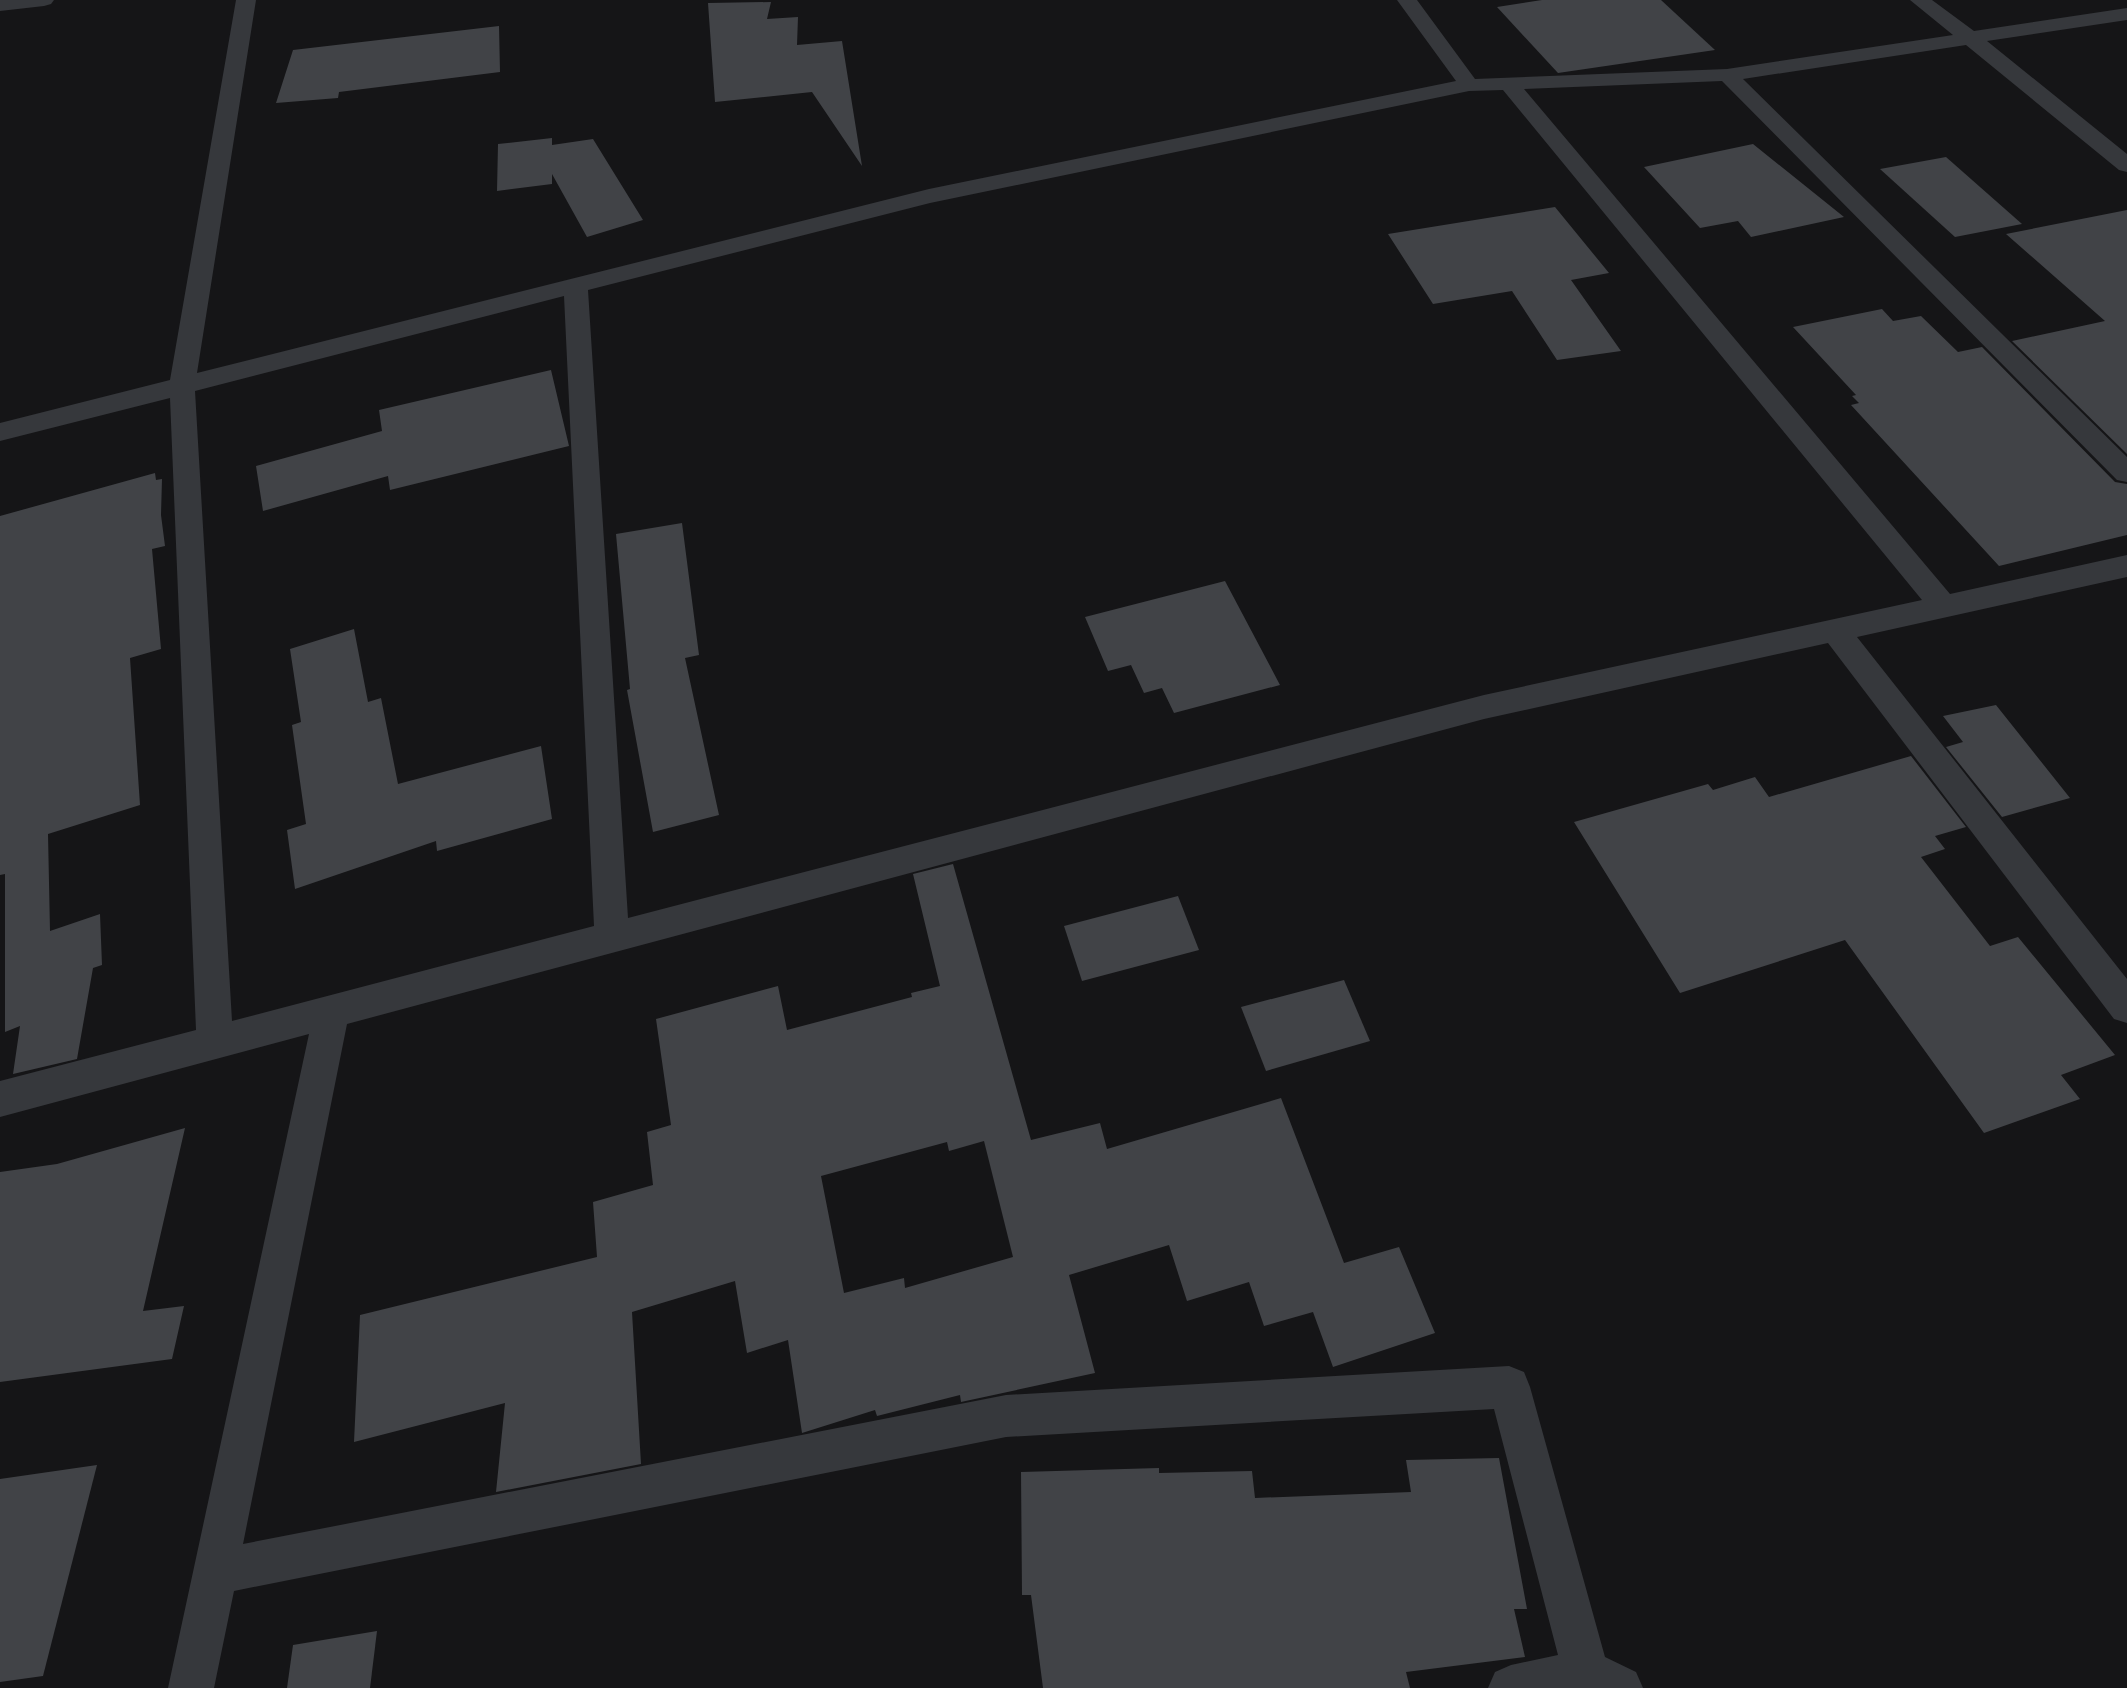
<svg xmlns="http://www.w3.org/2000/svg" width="2127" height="1688" font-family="Barlow,sans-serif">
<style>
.building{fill:#414347;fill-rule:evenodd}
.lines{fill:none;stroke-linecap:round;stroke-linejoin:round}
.street{fill:#36383c;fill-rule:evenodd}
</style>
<rect width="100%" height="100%" fill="#151517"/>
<g class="building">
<polygon points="1542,0 1661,0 1715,50 1558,73 1497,7"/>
<polygon points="771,2 767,19 798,17 797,45 842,41 862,166 812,92 715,102 708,3"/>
<polygon points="499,26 500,72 339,92 338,98 276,103 293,50"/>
<polygon points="552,138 552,145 593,139 643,220 587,237 552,174 552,184 497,191 498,144"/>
<polygon points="1753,144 1844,217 1751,237 1738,221 1700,228 1644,167"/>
<polygon points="1946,157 2022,224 1955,237 1880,169"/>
<polygon points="1555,207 1609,273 1571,280 1621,351 1557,360 1512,291 1433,304 1388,234"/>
<polygon points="2127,210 2127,454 2012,341 2105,321 2006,234"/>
<polygon points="1882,309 1893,321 1921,316 1958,352 1982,347 2115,482 2127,484 2127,535 1999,566 1851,405 1859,403 1852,396 1856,395 1793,327"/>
<polygon points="551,370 569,446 390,490 388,476 263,511 256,466 382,431 379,410"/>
<polygon points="155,473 156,480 162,479 161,515 165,546 152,549 161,649 130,658 140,805 48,834 50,931 100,914 102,965 93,968 77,1059 13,1074 20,1026 5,1032 5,874 0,875 0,516"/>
<polygon points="682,523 699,655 685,658 719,815 653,832 627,690 630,689 616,534"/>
<polygon points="1225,581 1280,685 1174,713 1162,688 1144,693 1131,665 1108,671 1085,617"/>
<polygon points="354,629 368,702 381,698 398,784 541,746 552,819 437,851 436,841 295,889 287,830 306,824 292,725 301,722 290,649"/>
<polygon points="1996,705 2070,798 2002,817 1946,747 1963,742 1943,716"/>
<polygon points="1911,756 1966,827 1935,836 1945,849 1921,857 1990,946 2018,937 2115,1055 2061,1075 2080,1099 1984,1133 1845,940 1680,993 1574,822 1708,784 1713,790 1755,777 1769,797"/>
<path d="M953 864 1031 1140 1100 1123 1107 1149 1281 1098 1344 1263 1399 1247 1435 1333 1333 1367 1313 1312 1264 1326 1249 1282 1187 1301 1169 1245 1069 1275 1095 1373 961 1402 960 1395 877 1416 875 1410 802 1433 788 1340 747 1353 735 1281 632 1312 641 1464 496 1492 505 1403 354 1442 360 1315 597 1257 593 1202 653 1185 647 1132 671 1125 656 1019 778 986 787 1030 912 997 911 993 940 986 913 874ZM984 1141 1013 1257 905 1288 904 1278 844 1293 821 1176 947 1142 949 1151Z"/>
<polygon points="1178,896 1199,950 1082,981 1064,926"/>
<polygon points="1344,980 1370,1041 1266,1071 1241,1007"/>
<polygon points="185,1128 143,1311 184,1306 172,1359 0,1382 0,1172 57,1164"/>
<polygon points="1499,1458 1527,1609 1514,1609 1525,1657 1406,1672 1410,1688 1043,1688 1031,1595 1022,1595 1021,1472 1159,1468 1159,1473 1252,1471 1255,1498 1411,1492 1406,1460"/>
<polygon points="97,1465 43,1676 0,1682 0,1479"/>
<polygon points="377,1631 370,1688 287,1688 293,1645"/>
</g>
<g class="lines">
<g class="street">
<polygon points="0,0 54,0 51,4 44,6 0,11"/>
<path d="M236 0H256L197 373 929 189 1456 81 1397 0H1417L1475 79 1727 69 1953 35 1910 0H1932L1974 31 2127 8V20L1987 41 2127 154V172L2119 170 1966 45 1743 79 2127 457V482L2117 480 1722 81 1524 89 1950 594 2127 555V577L1857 637 2127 979V1023L2114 1019 1828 643 1484 719 347 1024 243 1544 1006 1395 1509 1366 1524 1372 1530 1387 1605 1657 1636 1672 1643 1688H1488L1495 1672 1511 1665 1558 1655 1494 1409 1006 1437 234 1591 214 1688H168L309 1034 0 1117V1081L196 1030 170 398 0 441V423L170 380ZM1503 90 1922 600 1484 695 628 918 588 290 930 203 1469 91ZM564 296 594 926 232 1021 195 391Z"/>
</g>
</g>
</svg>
